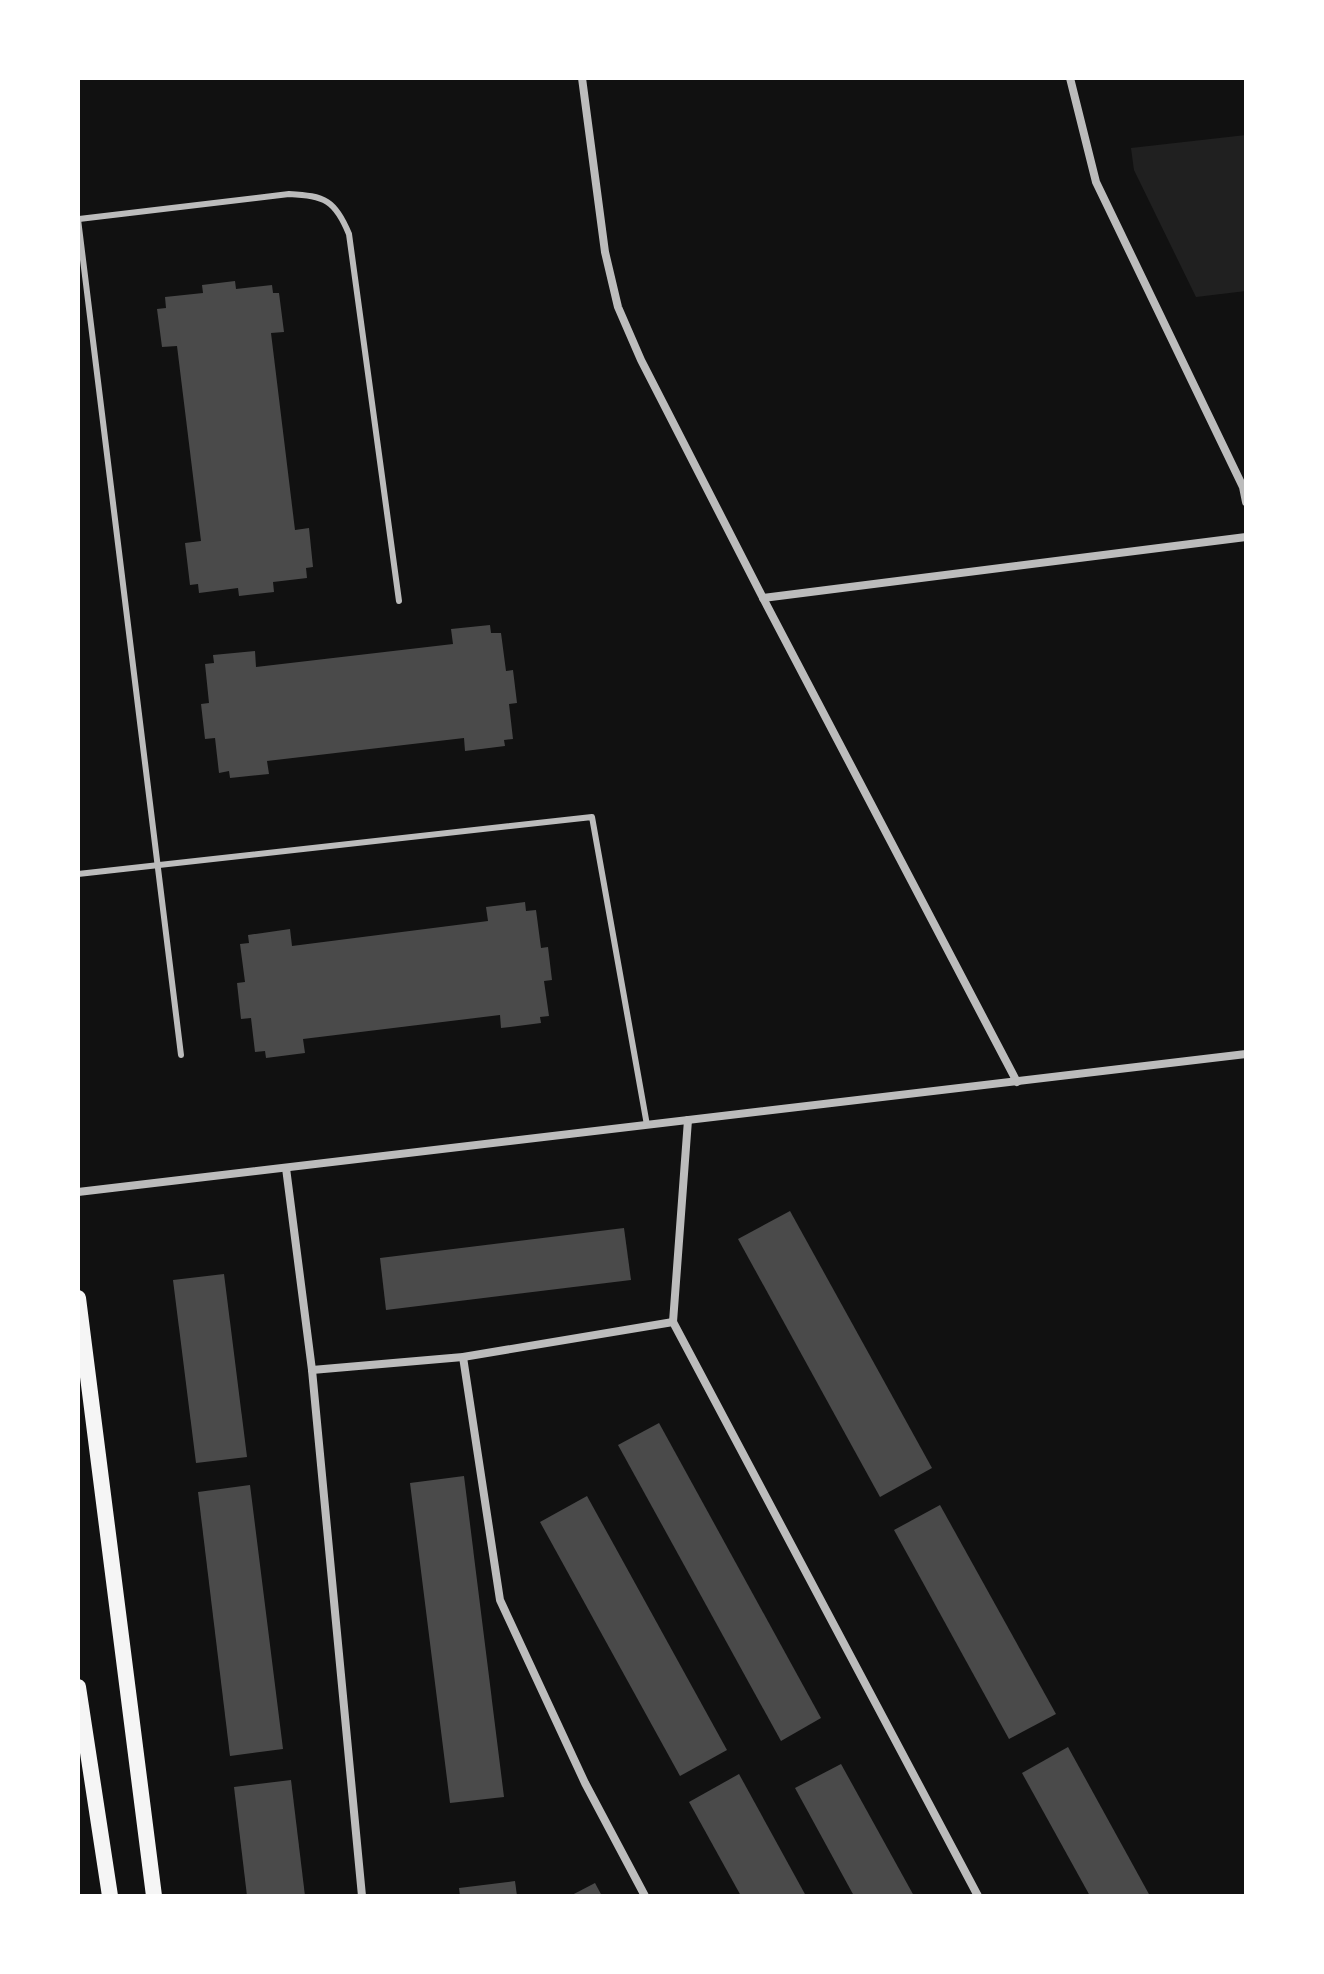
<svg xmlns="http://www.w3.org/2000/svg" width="1324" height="1974" font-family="Arial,sans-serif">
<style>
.green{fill:#202020}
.building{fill:#4a4a4a}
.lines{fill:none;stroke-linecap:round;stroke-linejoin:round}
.service{stroke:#bcbcbc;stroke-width:6}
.minor{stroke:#bcbcbc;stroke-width:8}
.secondary{stroke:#f5f5f5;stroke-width:16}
</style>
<rect width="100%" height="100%" fill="#111"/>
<polygon class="green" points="1246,135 1246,291 1196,297 1134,170 1131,148"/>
<g class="building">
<polygon points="235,281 236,289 272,285 273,293 279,293 284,332 271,333 295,530 309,528 313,567 306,568 307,578 273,582 274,592 239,596 238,588 199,593 198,584 190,585 185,543 201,541 177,346 162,347 157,309 166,308 165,297 203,293 202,285"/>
<polygon points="490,625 491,633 501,633 506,671 513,670 517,703 509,704 513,739 504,740 505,746 465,751 464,738 267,761 269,774 230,778 229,771 219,773 215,738 205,739 201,704 209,703 205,664 214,663 213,655 255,651 256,667 453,644 451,629"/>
<polygon points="525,902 526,911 536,910 541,948 548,947 552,980 544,981 549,1016 540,1017 541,1023 501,1028 500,1015 303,1039 305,1053 266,1058 265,1051 255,1052 251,1018 241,1019 237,983 245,982 240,944 249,943 248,935 290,929 292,946 488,921 486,907"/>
<polygon points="790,1211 932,1468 880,1497 738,1239"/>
<polygon points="624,1228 631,1280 386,1310 380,1258"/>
<polygon points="224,1274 247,1457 196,1463 173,1280"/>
<polygon points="659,1423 821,1718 781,1741 618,1445"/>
<polygon points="464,1476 504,1797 450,1803 410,1483"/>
<polygon points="250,1485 283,1749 230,1756 198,1492"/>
<polygon points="587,1496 727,1750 680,1776 540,1522"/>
<polygon points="940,1505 1056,1714 1009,1739 894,1530"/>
<polygon points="1068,1747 1150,1896 1090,1896 1022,1773"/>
<polygon points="841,1764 914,1896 854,1896 795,1788"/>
<polygon points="739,1774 806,1896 741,1896 689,1802"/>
<polygon points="291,1780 305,1896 247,1896 234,1787"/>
<polygon points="515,1881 517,1896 460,1896 459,1888"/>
<polygon points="595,1883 602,1896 570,1896"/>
</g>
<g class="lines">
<g class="service">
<polyline points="78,219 181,1055"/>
<path d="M79 219 289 194C325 196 335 200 349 234L399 601"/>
<polyline points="78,874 592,817 647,1125"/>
</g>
<g class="minor">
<polyline points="582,78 605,252 618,307 641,360 763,598 1017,1082"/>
<polyline points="1070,78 1096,182 1243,487 1246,502"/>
<polyline points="763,598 1246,537"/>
<polyline points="286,1168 312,1370 362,1896"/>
<polyline points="78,1192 1246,1054"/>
<polyline points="673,1322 688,1120"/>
<polyline points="463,1357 500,1600 585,1783 645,1896"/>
<polyline points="312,1370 463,1357 673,1322 978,1896"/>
</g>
<g class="secondary">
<polyline points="78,1298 154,1896"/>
<polyline points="78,1687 110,1896"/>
</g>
</g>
<rect width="1324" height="1974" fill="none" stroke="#ffffff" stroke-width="160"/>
</svg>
